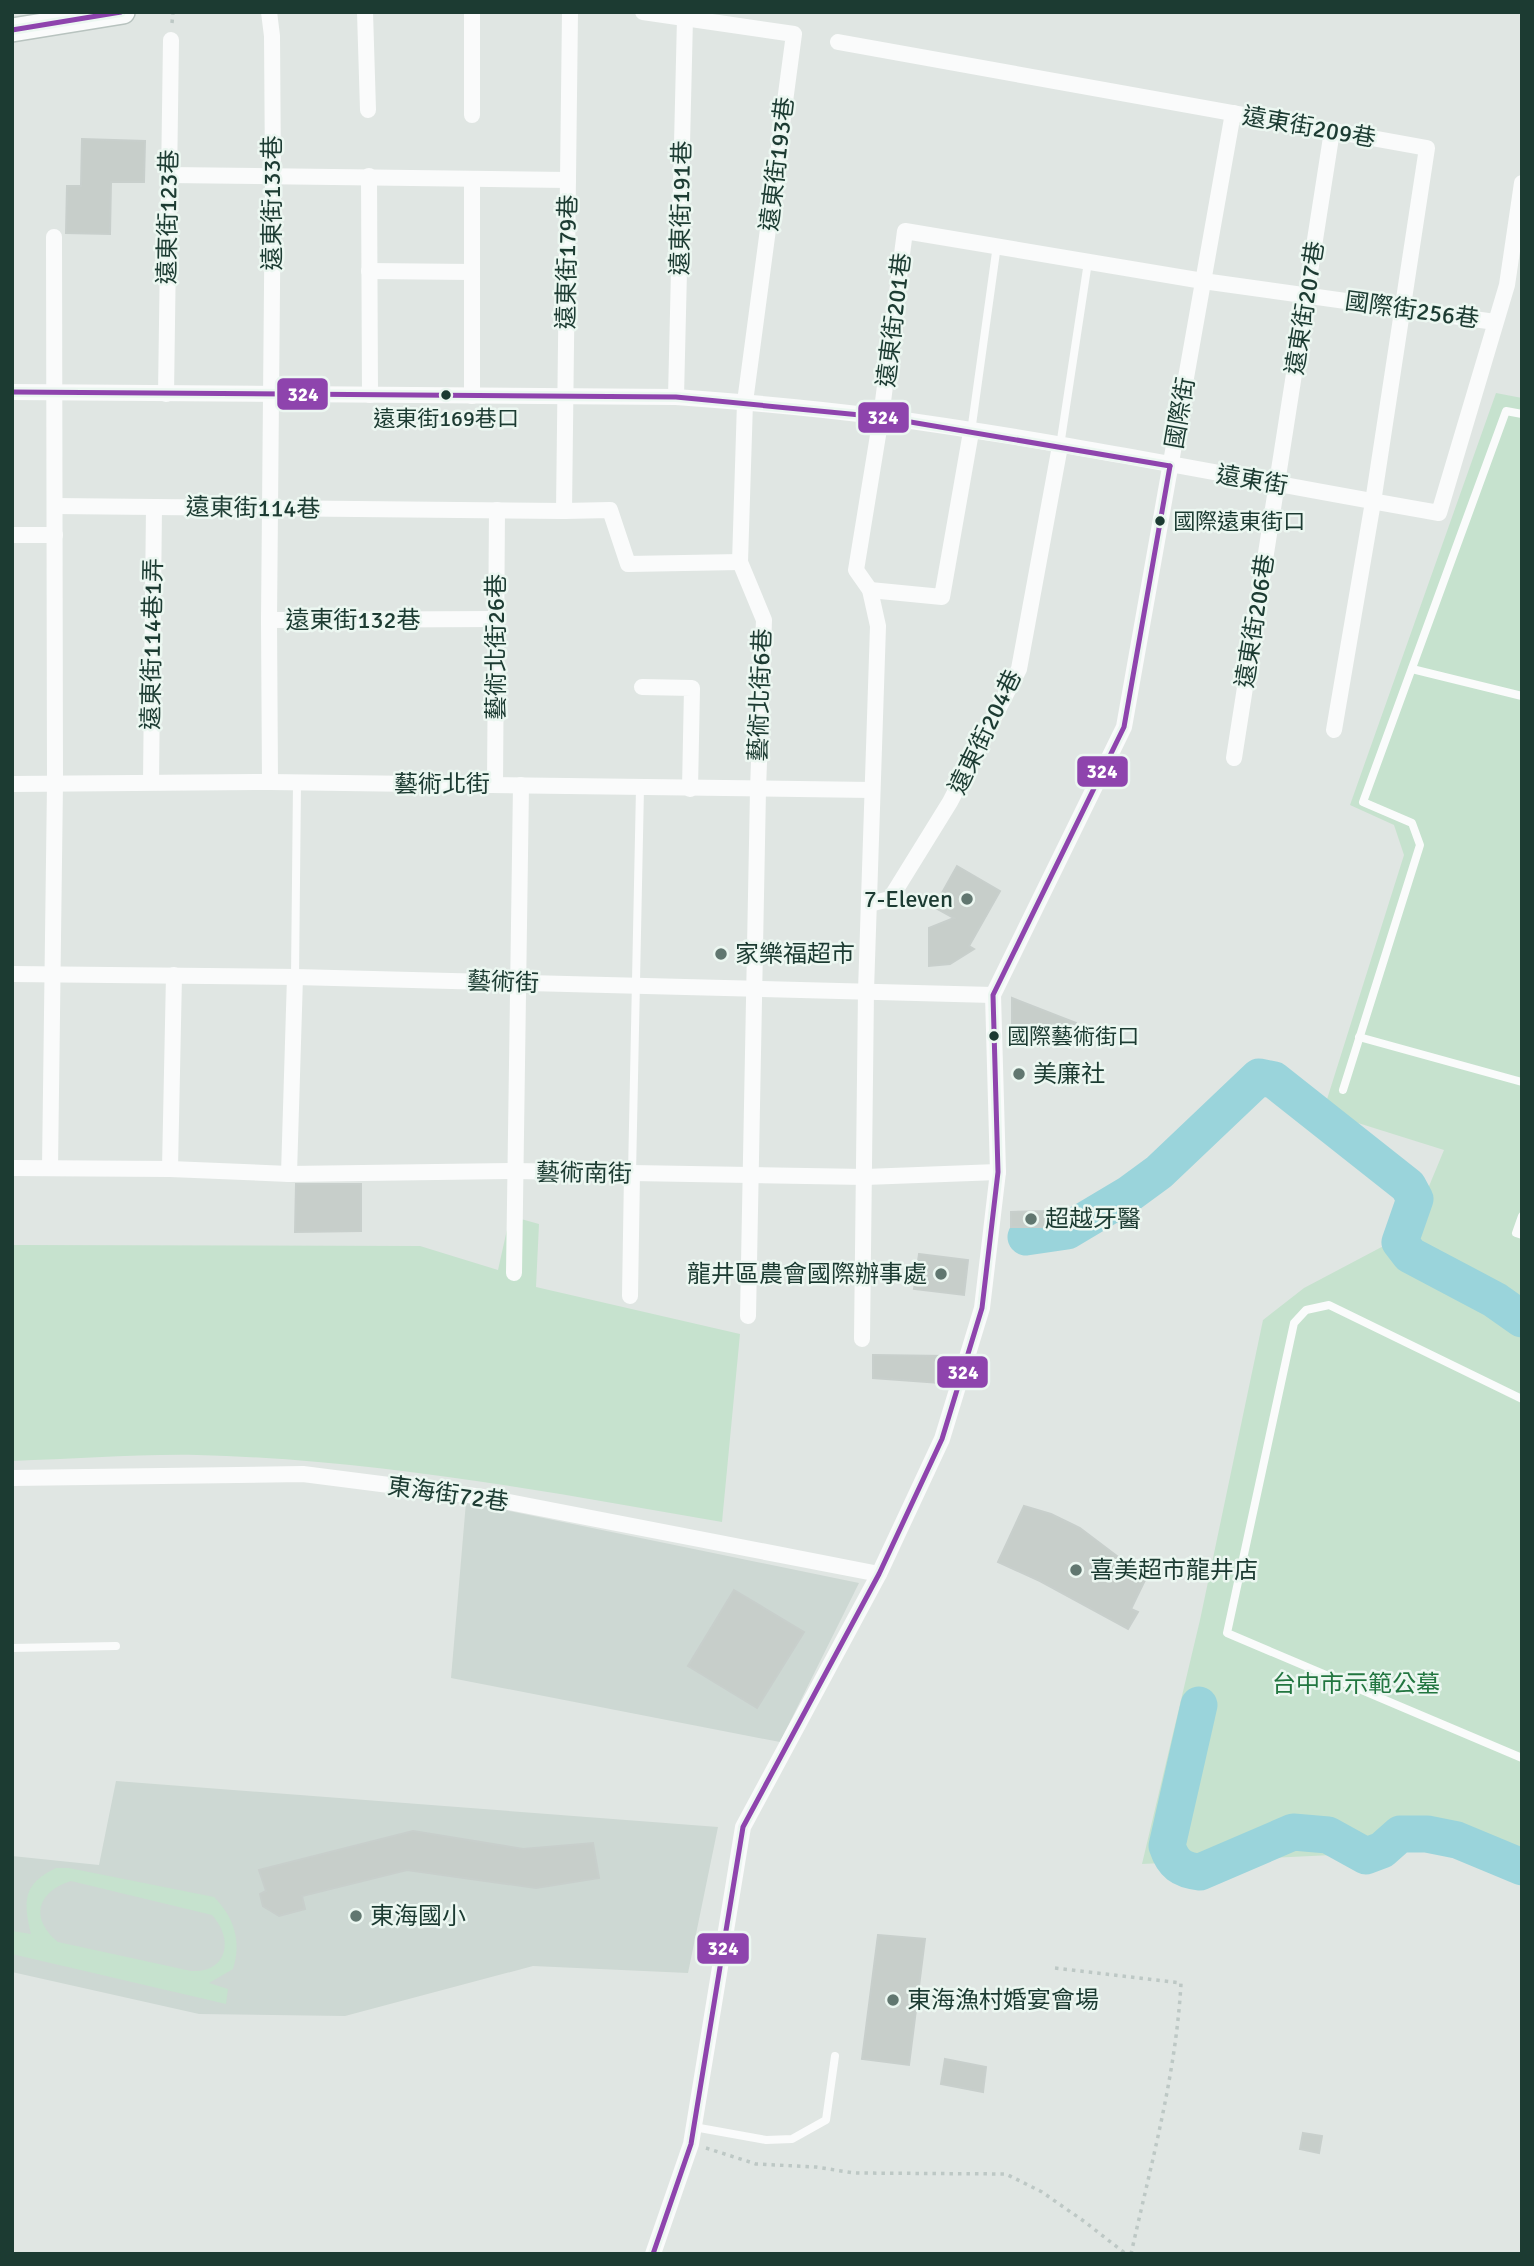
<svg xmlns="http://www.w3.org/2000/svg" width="1534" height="2266" font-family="Signika,'Noto Sans TC',sans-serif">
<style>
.built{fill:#cdd8d3}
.green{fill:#c6e2ce;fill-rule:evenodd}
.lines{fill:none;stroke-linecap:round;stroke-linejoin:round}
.river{stroke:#9ad4db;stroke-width:37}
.building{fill:#c7ceca;stroke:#c8cfcc;stroke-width:2}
.secondary-casing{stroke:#b8c3bf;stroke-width:26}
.path{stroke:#bdc8c5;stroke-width:3.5;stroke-dasharray:3.5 5;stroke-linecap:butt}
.lane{stroke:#fafbfb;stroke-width:8}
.street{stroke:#fafbfb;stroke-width:16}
.secondary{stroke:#fafbfb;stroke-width:23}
.bus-1-casing{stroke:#ecf7f1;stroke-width:10}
.bus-1{stroke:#8e44ad;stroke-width:5}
.bus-dot{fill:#1c3b32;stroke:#ecf7f1;stroke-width:2.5}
.poi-dot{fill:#617770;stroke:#ecf7f1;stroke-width:2.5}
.labels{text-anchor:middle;stroke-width:5;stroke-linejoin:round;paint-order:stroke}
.bus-label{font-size:22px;fill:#1c3b32;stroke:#ecf7f1;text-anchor:start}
.street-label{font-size:24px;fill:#1c3b32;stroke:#ecf7f1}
.poi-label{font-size:24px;fill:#1c3b32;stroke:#ecf7f1;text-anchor:start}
.park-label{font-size:24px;fill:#227640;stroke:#ecf7f1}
.line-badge{stroke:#ecf7f1;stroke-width:2.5}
.badge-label{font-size:19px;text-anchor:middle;font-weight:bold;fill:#fff}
</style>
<rect width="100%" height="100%" fill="#e0e6e3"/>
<g class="built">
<polygon points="466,1502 859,1583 780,1742 451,1678"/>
<polygon points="116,1781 718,1827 688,1973 533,1966 345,2016 199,2014 12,1972 12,1856 99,1865"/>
</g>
<g class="green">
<polygon points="1496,393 1522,398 1522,1856 1435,1850 1142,1864 1200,1620 1263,1320 1304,1288 1410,1232 1444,1150 1323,1112 1404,855 1394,825 1350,805"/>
<path d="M510 1216 539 1224 536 1287 740 1334 722 1522C549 1492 373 1459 197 1455 136 1454 74 1459 12 1461V1245L420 1246 498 1270Z"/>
<path d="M56 1868H69L214 1897C234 1917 242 1942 233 1969L209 1983 228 1989 226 2004 12 1954V1931L31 1934C23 1900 23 1884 56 1868ZM71 1881 212 1915C234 1939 228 1973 191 1971L58 1942C30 1919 36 1892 71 1881Z"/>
</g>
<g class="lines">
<g class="river">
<polyline points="1026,1237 1067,1231 1129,1194 1159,1172 1259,1077 1274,1080 1408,1186 1415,1199 1400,1242 1410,1255 1495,1300 1522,1319"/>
<path d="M1199 1705 1167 1846C1173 1864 1181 1870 1200 1872L1293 1832 1328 1835 1366 1856 1382 1850 1400 1834H1427L1457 1840 1522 1867"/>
</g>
</g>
<g class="building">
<polygon points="82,139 145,141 144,182 111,182 110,234 66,233 67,186 81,186"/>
<polygon points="957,866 1000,891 969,946 974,949 950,964 929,966 929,928 954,918 934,907"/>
<polygon points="1012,998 1076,1023 1076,1024 1012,1024"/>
<polygon points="296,1184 361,1184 361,1231 295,1232"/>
<polygon points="1050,1211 1051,1227 1011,1227 1011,1212"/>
<polygon points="919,1254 968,1260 964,1295 914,1289"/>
<polygon points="873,1355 945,1356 940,1383 873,1378"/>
<polygon points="1024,1506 1051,1514 1080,1528 1146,1578 1131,1609 1138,1612 1128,1629 1040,1581 998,1562"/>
<polygon points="734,1590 804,1632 757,1708 688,1666"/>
<polygon points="413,1831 523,1849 593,1843 599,1878 536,1888 407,1870 302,1896 305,1909 279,1916 263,1906 260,1894 266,1891 259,1870"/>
<polygon points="878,1935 925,1939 909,2065 862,2059"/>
<polygon points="945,2059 986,2067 983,2092 941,2084"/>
<polygon points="1303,2133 1322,2136 1319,2153 1300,2149"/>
</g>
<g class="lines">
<g class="secondary-casing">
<polyline id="secondary" points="12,30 123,12"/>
</g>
<g class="path">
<polyline points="172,23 173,12"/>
<path d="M1055 1968 1181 1983C1176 2075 1151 2164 1131 2254"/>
<polyline points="706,2148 756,2164 816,2167 854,2173 1006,2174 1042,2192 1085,2222 1126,2254"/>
</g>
<g class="lane">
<polyline points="971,432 997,245"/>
<polyline points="1060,446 1088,262"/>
<polyline points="1412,669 1522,696"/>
<polyline points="295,977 297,784"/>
<polyline points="1359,1037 1522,1082"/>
<polyline points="1343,1090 1420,845 1412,823 1363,802 1506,411 1522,414"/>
<polyline points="632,1174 640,788"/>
<polyline points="1522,1216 1516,1233 1522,1235"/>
<polyline points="1522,1399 1329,1305 1306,1310 1294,1323 1227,1633 1522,1758"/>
<polyline points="12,1648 116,1646"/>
<polyline points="694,2127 766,2140 792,2139 826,2120 835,2056"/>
</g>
<g class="street">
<polyline points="269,12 272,36 273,176 269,620 496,619"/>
<polyline points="365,12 368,110"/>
<polyline points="643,12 794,34 745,402 740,562 764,620 758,790 748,1316"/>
<polyline points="838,42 1427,148 1373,502 1334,730"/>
<polyline points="472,115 472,12"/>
<polyline points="169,175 568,180"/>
<polyline points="369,176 370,395"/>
<polyline points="472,179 472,396"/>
<polyline points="369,271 472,272"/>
<path d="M12 392 676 397C745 402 814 408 882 417 1068 442 1254 481 1439 513L1507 285 1522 183"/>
<polyline points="166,394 171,40"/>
<polyline points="676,397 685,18"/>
<polyline points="55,506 564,511 610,510 628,564 740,562"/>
<polyline points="564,511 570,12"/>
<polyline points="12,535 55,535"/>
<polyline points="870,590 942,597 971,432"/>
<polyline points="269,620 270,782"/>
<polyline points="642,687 692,688 690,789"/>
<polyline points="1234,758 1332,131"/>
<polyline points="151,782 154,507"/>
<polyline points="12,784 270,782 872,790"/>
<polyline points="495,784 497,510"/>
<polyline points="869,904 890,899 950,802 1019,669 1060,446"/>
<polyline points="12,974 295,977 993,995"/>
<polyline points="12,1168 170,1169 289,1174 514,1171 865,1177 998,1172"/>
<polyline points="50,1168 55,784 54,237"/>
<polyline points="170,1169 174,975"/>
<polyline points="289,1174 295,977"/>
<polyline points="514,1273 521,785"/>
<polyline points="630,1296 632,1174"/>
<polyline points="862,1339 866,991 878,626 870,590 856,570 881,417 905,231 1203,281 1495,322"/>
<polyline points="12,1478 303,1474 483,1497 879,1574"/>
<polyline points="653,2254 691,2144 743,1827 879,1574 942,1439 982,1308 998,1172 993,995 1124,727 1233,113"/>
</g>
<use href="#secondary" class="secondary"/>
<g class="bus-1-casing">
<g id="bus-1">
<polyline points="12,30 121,12"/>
<polyline points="12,392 676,397 881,417 1170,466"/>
<polyline points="653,2254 691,2144 743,1827 879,1574 942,1439 982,1308 998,1172 993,995 1124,727 1170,466"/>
</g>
</g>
<use href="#bus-1" class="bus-1"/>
</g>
<g class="bus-dot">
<circle cx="446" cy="395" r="6"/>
<circle cx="1160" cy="521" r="6"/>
<circle cx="994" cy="1036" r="6"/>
</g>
<g class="poi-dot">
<circle cx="967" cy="899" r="7"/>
<circle cx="721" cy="954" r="7"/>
<circle cx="1019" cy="1074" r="7"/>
<circle cx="1031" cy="1219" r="7"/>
<circle cx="941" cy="1274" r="7"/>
<circle cx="1076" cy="1570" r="7"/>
<circle cx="356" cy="1916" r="7"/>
<circle cx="893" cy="2000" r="7"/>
</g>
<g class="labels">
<g class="bus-label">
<text x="446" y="426" text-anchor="middle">遠東街169巷口</text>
<text x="1173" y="529">國際遠東街口</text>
<text x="1007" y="1044">國際藝術街口</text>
</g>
<g class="street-label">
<text transform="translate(1309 127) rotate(10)" y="8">遠東街209巷</text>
<text transform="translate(777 164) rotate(-83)" y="8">遠東街193巷</text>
<text transform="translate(272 203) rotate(-90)" y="8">遠東街133巷</text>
<text transform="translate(681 208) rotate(-89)" y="8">遠東街191巷</text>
<text transform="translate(168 217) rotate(-89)" y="8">遠東街123巷</text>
<text transform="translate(567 262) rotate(-89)" y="8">遠東街179巷</text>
<text transform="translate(1305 308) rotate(-81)" y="8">遠東街207巷</text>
<text transform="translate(1412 310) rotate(8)" y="8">國際街256巷</text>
<text transform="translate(894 320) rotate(-83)" y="8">遠東街201巷</text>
<text transform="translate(1180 413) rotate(-80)" y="8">國際街</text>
<text transform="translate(1252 480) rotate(10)" y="8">遠東街</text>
<text transform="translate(253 508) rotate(1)" y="8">遠東街114巷</text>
<text x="353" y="628">遠東街132巷</text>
<text transform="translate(1255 621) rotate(-81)" y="8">遠東街206巷</text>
<text transform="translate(152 644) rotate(-89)" y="8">遠東街114巷1弄</text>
<text transform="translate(496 647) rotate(-90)" y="8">藝術北街26巷</text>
<text transform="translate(760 695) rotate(-88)" y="8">藝術北街6巷</text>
<text transform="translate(985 732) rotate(-64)" y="8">遠東街204巷</text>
<text x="442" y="792">藝術北街</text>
<text transform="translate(503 982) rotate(2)" y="8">藝術街</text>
<text transform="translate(584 1173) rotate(1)" y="8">藝術南街</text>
<text transform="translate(448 1494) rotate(8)" y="8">東海街72巷</text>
</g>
<g class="poi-label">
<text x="953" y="907" text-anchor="end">7-Eleven</text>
<text x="735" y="962">家樂福超市</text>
<text x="1033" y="1082">美廉社</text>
<text x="1045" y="1227">超越牙醫</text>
<text x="927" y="1282" text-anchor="end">龍井區農會國際辦事處</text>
<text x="1090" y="1578">喜美超市龍井店</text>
<text x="370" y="1924">東海國小</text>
<text x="907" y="2008">東海漁村婚宴會場</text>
</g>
<g class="park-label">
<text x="1356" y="1692">台中市示範公墓</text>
</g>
</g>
<g class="line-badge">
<rect x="276" y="377" width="53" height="34" rx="7" fill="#8e44ad"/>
<rect x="857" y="401" width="53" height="33" rx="7" fill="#8e44ad"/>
<rect x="1076" y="755" width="53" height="33" rx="7" fill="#8e44ad"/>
<rect x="936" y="1355" width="53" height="34" rx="7" fill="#8e44ad"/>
<rect x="696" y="1932" width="54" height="33" rx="7" fill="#8e44ad"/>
</g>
<g class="badge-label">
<text x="303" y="401">324</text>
<text x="883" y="424">324</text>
<text x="1102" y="778">324</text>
<text x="963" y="1379">324</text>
<text x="723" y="1955">324</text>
</g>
<rect width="1534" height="2266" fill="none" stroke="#1c3b32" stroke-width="28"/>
</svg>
